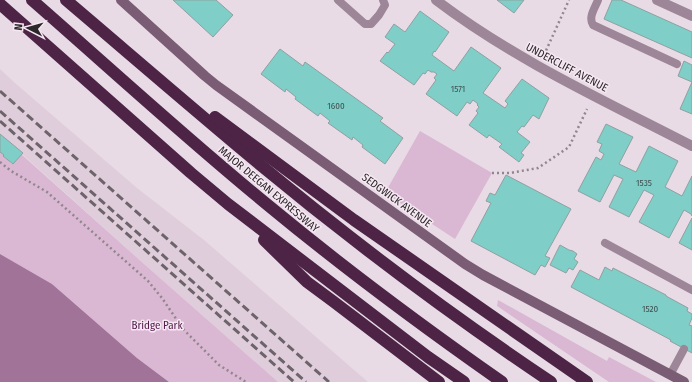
<svg xmlns="http://www.w3.org/2000/svg" width="692" height="382" font-family="'Fira Sans Condensed',sans-serif">
<style>
.built{fill:#e0cddb}
.green{fill:#dab7d2}
.water{fill:#a27399}
.building{fill:#7fcec8;stroke:#8ea19f}
.lines{fill:none;stroke-linecap:round;stroke-linejoin:round}
.path{stroke:#90878e;stroke-width:2.5;stroke-dasharray:2 3;stroke-linecap:butt}
.lane{stroke:#9c8697;stroke-width:8}
.street{stroke:#9c8697;stroke-width:10}
.secondary{stroke:#7a5c74;stroke-width:10}
.highway{stroke:#4d2446;stroke-width:12}
.rail{stroke:#6c646a;stroke-width:3;stroke-dasharray:8 4;stroke-linecap:butt}
.labels{text-anchor:middle;stroke-width:3;stroke-linejoin:round;paint-order:stroke}
.number-label{font-size:9px;fill:#415152}
.street-label{font-size:11px;fill:#2c272b;stroke:#f6e8f2}
.park-label{font-size:11px;fill:#511749;stroke:#f6e8f2}
</style>
<rect width="100%" height="100%" fill="#e8dbe5"/>
<polygon class="built" points="0,69 15,83 137,188 204,240 368,382 278,382 144,264 22,154 13,164 3,156 0,152"/>
<g class="green">
<polygon points="420,131 492,173 455,239 385,193"/>
<polygon points="0,152 4,155 4,156 12,164 21,154 144,264 278,382 169,382 137,358 52,284 0,254"/>
<polygon points="498,300 607,361 609,357 656,382 609,382 497,306"/>
</g>
<polygon class="water" points="0,254 52,284 137,358 169,382 0,382"/>
<g class="building">
<polygon points="173,0 216,0 233,15 213,37"/>
<polygon points="497,0 524,0 514,13"/>
<polygon points="612,0 621,0 692,32 692,58 604,19"/>
<polygon points="420,11 449,32 435,52 434,51 432,55 454,71 471,47 501,68 483,93 505,108 508,104 505,101 522,79 549,98 539,119 533,115 524,127 522,126 517,132 530,142 521,153 524,155 519,162 499,147 502,144 489,135 487,138 469,125 478,113 476,111 479,107 477,105 478,104 473,100 470,104 467,102 457,116 426,94 436,80 434,78 437,74 434,72 431,72 428,70 425,74 423,73 414,85 380,61 387,52 388,53 395,44 385,37 394,24 405,32"/>
<polygon points="280,49 303,66 305,62 383,118 380,121 403,138 385,164 362,147 363,145 353,137 352,140 328,123 330,121 320,113 318,116 295,99 296,97 286,89 285,92 261,74"/>
<polygon points="684,61 692,65 692,114 680,109 692,82 678,76"/>
<polygon points="606,124 633,137 619,164 636,172 649,146 678,161 665,187 682,196 692,176 692,216 691,214 684,210 669,238 639,222 654,195 644,190 629,217 609,207 623,179 614,175 600,202 578,191 596,157 601,160 604,154 599,151 602,144 597,142"/>
<polygon points="0,134 23,153 13,164 3,156 4,155 0,152"/>
<polygon points="506,175 571,209 545,256 550,258 545,267 541,265 535,275 471,241 491,203 486,201 490,193 495,195"/>
<polygon points="692,218 692,250 679,243"/>
<polygon points="560,245 569,250 573,251 577,254 574,259 578,262 573,270 569,268 566,273 550,265"/>
<polygon points="605,267 612,271 613,268 666,295 666,296 688,308 687,311 692,314 692,318 689,325 692,326 692,353 670,341 671,340 571,287 580,270 599,280"/>
</g>
<g class="lines">
<g class="path">
<polyline points="544,55 569,0"/>
<polyline points="0,162 11,171 47,192 139,273 148,281 162,298 183,329 219,365 246,382"/>
<polyline points="492,173 510,173 538,168 569,147 587,109"/>
</g>
<g class="lane">
<polyline points="338,0 365,24 371,24 379,15 385,5 383,0"/>
<path d="M598 0C595 8 588 17 593 25L677 64"/>
<polyline points="605,243 692,290"/>
<polyline points="670,375 684,349"/>
</g>
<g class="street">
<path d="M436 0C515 60 605 101 692 146"/>
<polyline points="657,0 692,16"/>
</g>
<polyline class="secondary" points="121,0 205,76 216,85 465,264 483,275 684,382"/>
<g class="highway">
<path d="M32 0C111 69 188 140 269 206 344 268 422 326 502 382"/>
<path d="M66 0C126 51 185 102 246 153 343 234 445 311 551 382"/>
<polyline points="0,4 191,173 228,204 428,357 464,382"/>
<polyline points="215,117 354,220 587,382"/>
<polyline points="264,240 307,282 334,302 439,382"/>
</g>
<g class="rail">
<polyline points="0,91 329,382"/>
<polyline points="0,111 306,382"/>
<polyline points="0,121 294,382"/>
</g>
</g>
<g class="labels">
<g class="number-label">
<text x="458" y="92">1571</text>
<text x="336" y="109">1600</text>
<text x="644" y="186">1535</text>
<text x="650" y="312">1520</text>
</g>
<g class="street-label">
<text transform="translate(567 67) rotate(28)" y="4">UNDERCLIFF AVENUE</text>
<text transform="translate(269 189) rotate(40)" y="4">MAJOR DEEGAN EXPRESSWAY</text>
<text transform="translate(397 200) rotate(36)" y="4">SEDGWICK AVENUE</text>
</g>
<g class="park-label">
<text x="157" y="329">Bridge Park</text>
</g>
</g>
<g transform="translate(28 28) rotate(276)" stroke="#f6e8f2" stroke-width="3" paint-order="stroke">
<path d="M0-3L7 15L0 10L-7 15Z" fill="#2c272b"/>
<text y="-6" font-size="11" font-weight="bold" text-anchor="middle" fill="#2c272b">N</text>
</g>
</svg>
